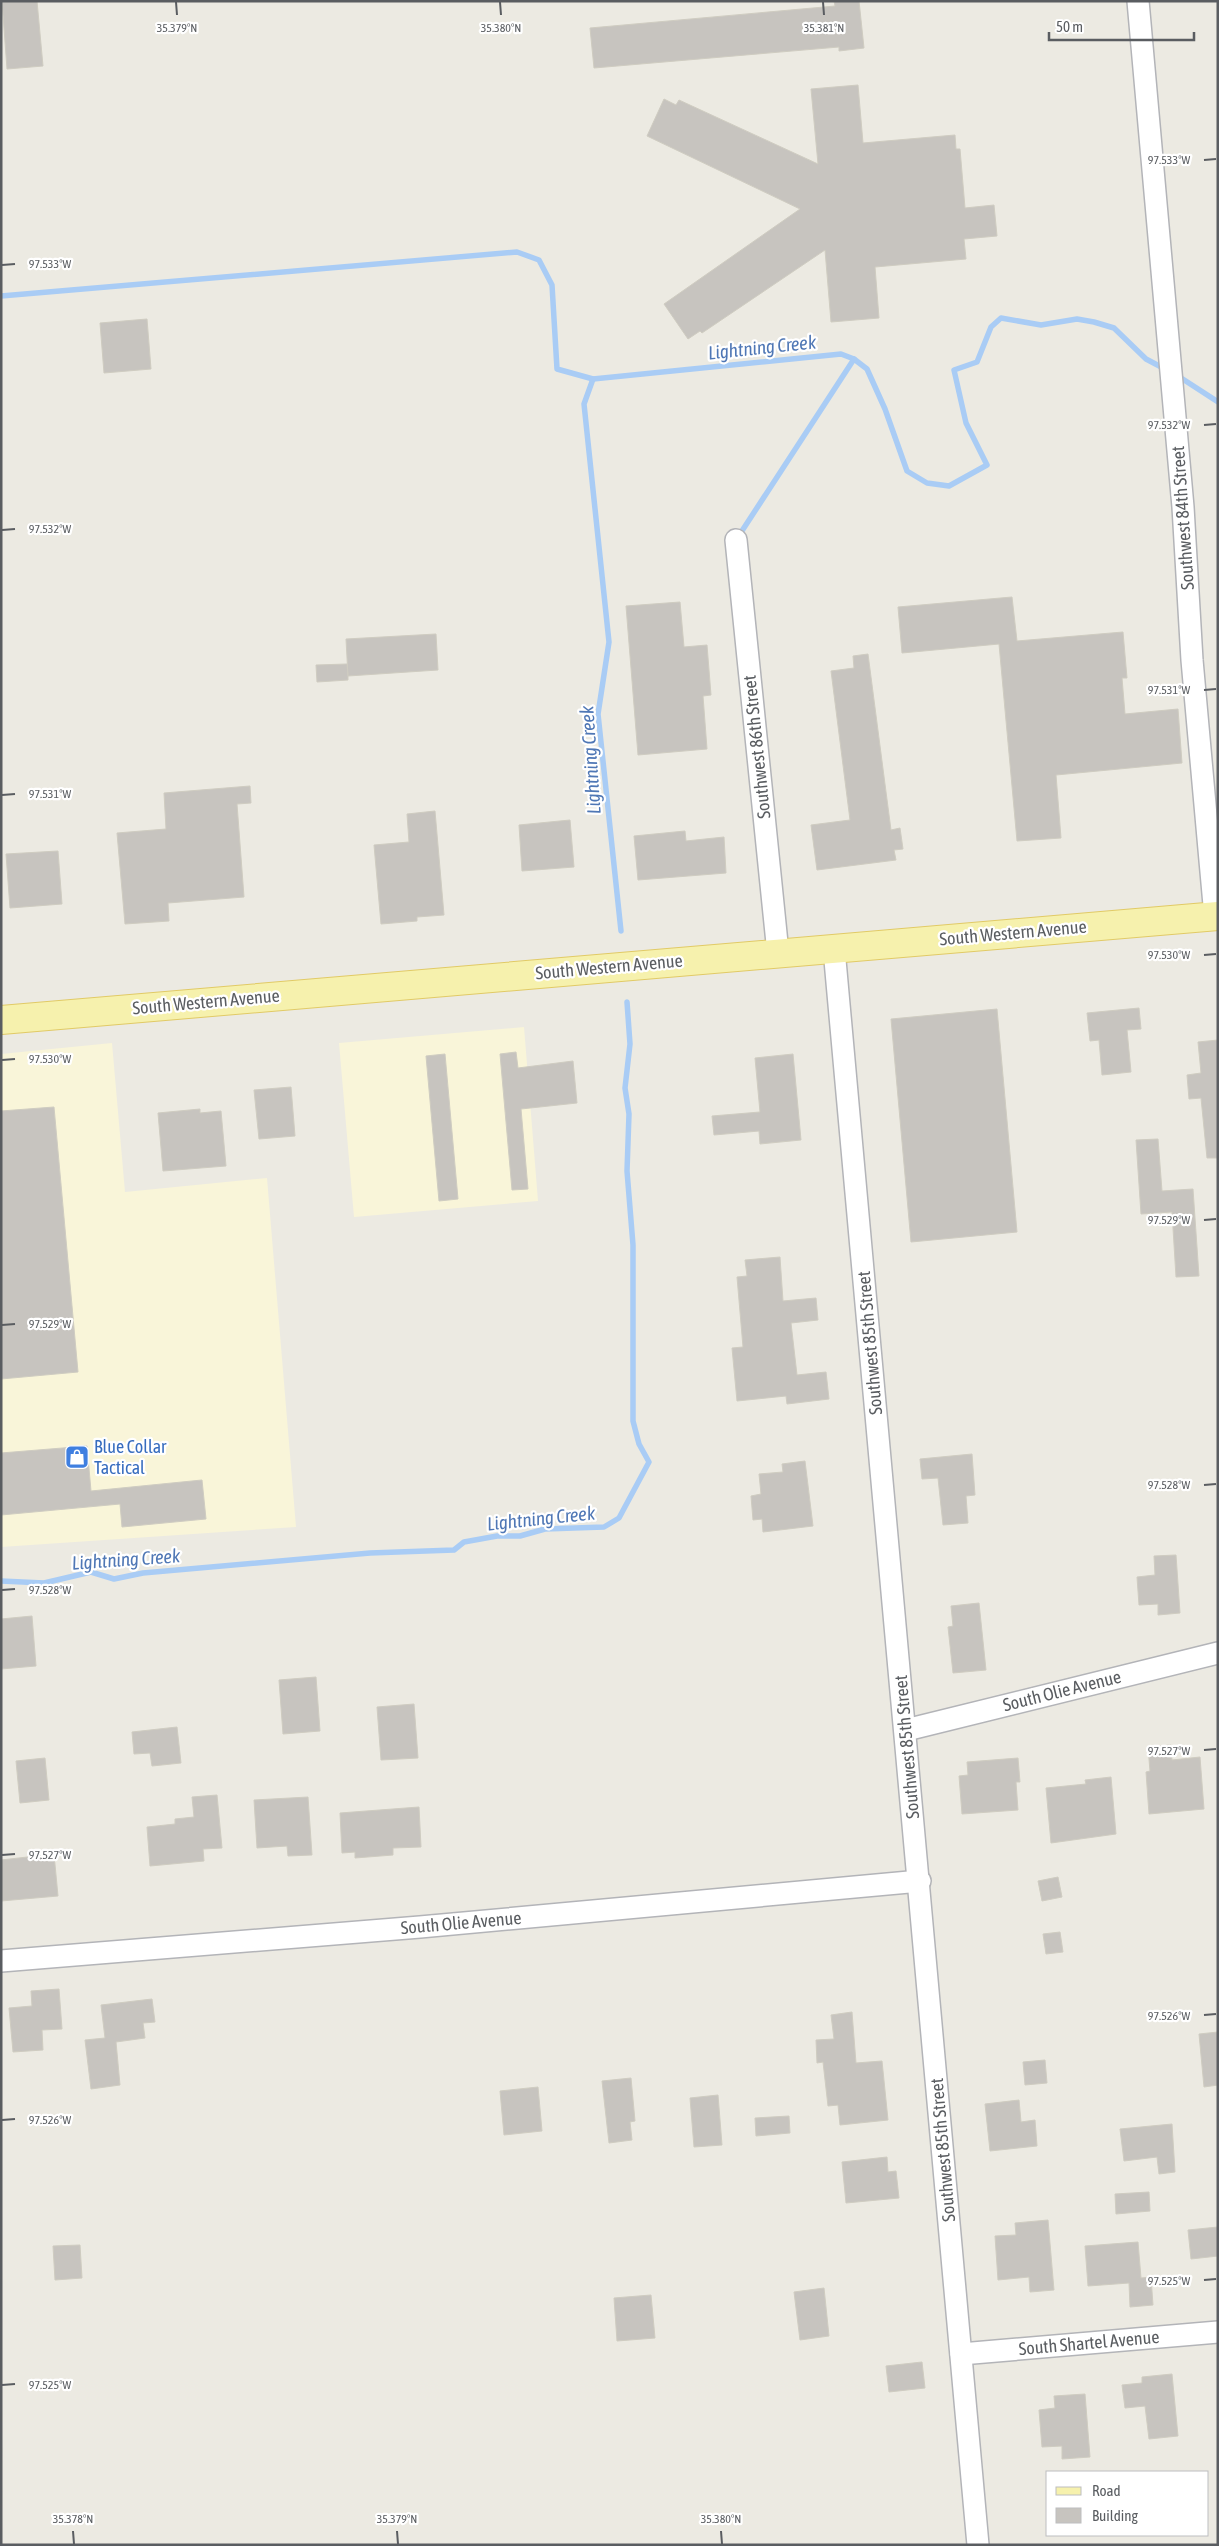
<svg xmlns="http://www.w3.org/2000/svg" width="1219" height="2546" font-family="'Asap Condensed',sans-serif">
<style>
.commercial{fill:#f9f5d9}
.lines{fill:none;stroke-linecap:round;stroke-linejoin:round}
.stream{stroke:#a9ccf5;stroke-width:5.5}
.building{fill:#c7c4bf;stroke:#cfccc1}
.minor-casing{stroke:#b3b4b8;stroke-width:24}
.major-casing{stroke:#e1ca66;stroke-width:30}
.minor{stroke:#fff;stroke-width:21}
.major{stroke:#f6f1ad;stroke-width:28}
.ticks{fill:none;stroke:#5a5d61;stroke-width:2}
.labels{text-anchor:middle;stroke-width:4.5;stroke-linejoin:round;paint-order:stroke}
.street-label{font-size:18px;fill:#5a5d61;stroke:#fff}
.shop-label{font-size:18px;fill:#366cbe;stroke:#fff;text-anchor:start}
.water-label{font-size:19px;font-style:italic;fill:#4f77b5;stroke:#fff}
.ticks-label{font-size:12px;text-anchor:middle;fill:#5a5d61;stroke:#fff;stroke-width:4.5;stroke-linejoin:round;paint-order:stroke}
</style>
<rect width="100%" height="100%" fill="#eceae2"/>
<g class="commercial">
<polygon points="524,1027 538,1201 354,1217 339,1043"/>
<polygon points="112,1043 125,1192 267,1178 296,1527 1,1547 1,1054"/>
</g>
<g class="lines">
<g class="stream">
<polyline points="1,296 517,252 539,260 552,285 557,369 593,379 841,354 854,359 867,369 885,409 907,471 927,483 949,486 987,465 966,423 954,370 977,362 991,327 1001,318 1041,325 1077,319 1094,322 1114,328 1146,359 1165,369"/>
<polyline points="1178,376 1218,402"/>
<polyline points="593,379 584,404 609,642 598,714 621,931"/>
<polyline points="738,537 854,359"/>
<polyline points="1,1581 44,1583 91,1572 114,1579 143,1573 370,1553 454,1550 464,1542 497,1536 520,1536 545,1529 604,1527 619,1518 649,1462 639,1444 633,1421 633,1245 627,1171 629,1114 625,1088 630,1044 627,1002"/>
</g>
</g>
<g class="building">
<polygon points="2,1 37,1 43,66 7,69"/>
<polygon points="834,1 859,1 864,48 839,51 839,47 594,68 590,28 835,6"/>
<polygon points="858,85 863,143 955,135 956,149 960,149 965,208 994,205 997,236 964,239 966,259 875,267 879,318 831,322 825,250 702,333 700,331 688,339 664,304 800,209 647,136 664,99 676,105 679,100 818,164 811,89"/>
<polygon points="147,319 151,369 104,373 100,323"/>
<polygon points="1012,597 1017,641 1123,632 1127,678 1122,678 1125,714 1178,709 1182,763 1056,775 1061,838 1017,841 999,644 902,653 898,607"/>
<polygon points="680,602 684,647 707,645 711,695 703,696 707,749 638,755 626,606"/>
<polygon points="436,634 438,670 348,676 348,680 317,682 316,665 347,664 348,676 346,639"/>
<polygon points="868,654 891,830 900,828 903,849 894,850 896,860 817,870 811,825 850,820 831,671 854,668 853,656"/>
<polygon points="250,786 251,803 237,804 244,897 168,903 169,921 125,924 117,833 166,829 164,793"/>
<polygon points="435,811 444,915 417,917 417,921 381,924 374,845 409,842 407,814"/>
<polygon points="570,820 574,867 522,871 519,825"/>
<polygon points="685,831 686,841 724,837 726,873 638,880 634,836"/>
<polygon points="58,851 62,904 10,908 6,854"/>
<polygon points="1139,1008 1141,1029 1127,1030 1131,1072 1102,1075 1099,1040 1090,1041 1087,1013"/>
<polygon points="997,1009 1017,1232 911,1242 891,1019"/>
<polygon points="1218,1040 1218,1158 1207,1158 1201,1098 1189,1099 1187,1075 1201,1073 1198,1042"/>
<polygon points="516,1052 518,1068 573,1061 577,1103 521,1109 528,1189 512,1190 500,1054"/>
<polygon points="445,1054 458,1199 439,1201 426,1056"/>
<polygon points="793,1054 801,1140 760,1144 759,1131 714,1135 712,1116 760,1112 755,1058"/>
<polygon points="291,1087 295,1136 259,1139 254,1090"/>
<polygon points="54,1107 78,1372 1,1379 1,1111"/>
<polygon points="200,1109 200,1113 221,1111 226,1166 163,1171 158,1113"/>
<polygon points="1158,1139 1162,1191 1193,1189 1199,1276 1176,1277 1172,1212 1141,1214 1136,1140"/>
<polygon points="780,1257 783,1301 816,1298 818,1320 791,1323 797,1375 826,1372 829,1399 787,1404 786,1396 737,1401 732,1348 743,1347 737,1277 747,1276 745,1260"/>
<polygon points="87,1446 91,1491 202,1480 206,1519 122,1527 120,1504 1,1515 1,1453"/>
<polygon points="972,1454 975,1495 966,1496 968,1523 943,1525 938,1478 922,1479 920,1459"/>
<polygon points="805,1461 813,1526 763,1532 762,1519 753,1520 751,1496 761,1494 759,1474 783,1472 782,1464"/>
<polygon points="1176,1555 1180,1613 1158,1615 1158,1604 1139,1605 1137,1577 1155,1575 1154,1556"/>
<polygon points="979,1603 986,1670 953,1673 948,1627 953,1626 951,1606"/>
<polygon points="32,1616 36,1666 1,1669 1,1619"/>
<polygon points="316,1677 320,1731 283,1734 279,1680"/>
<polygon points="414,1704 418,1758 381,1760 377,1707"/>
<polygon points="177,1727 181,1763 152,1766 150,1753 134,1754 132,1732"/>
<polygon points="1171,1745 1172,1760 1200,1757 1204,1809 1149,1814 1146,1772 1150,1771 1148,1747"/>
<polygon points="45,1758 49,1800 20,1803 16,1761"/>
<polygon points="1018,1758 1020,1782 1016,1782 1018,1810 962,1814 959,1776 968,1775 967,1762"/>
<polygon points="1111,1777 1116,1834 1051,1843 1046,1788 1086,1784 1085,1780"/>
<polygon points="217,1795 222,1848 203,1849 204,1861 150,1866 147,1827 175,1824 175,1819 194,1817 192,1797"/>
<polygon points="308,1797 312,1855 288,1856 287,1846 257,1848 254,1800"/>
<polygon points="419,1807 421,1847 393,1848 393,1855 355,1858 355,1852 342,1853 340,1813"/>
<polygon points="54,1854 58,1896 1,1901 1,1860"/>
<polygon points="1058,1877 1062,1897 1042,1901 1038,1881"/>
<polygon points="1060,1932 1063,1952 1046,1954 1043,1934"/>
<polygon points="59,1989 62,2029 42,2030 43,2050 13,2052 9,2008 32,2006 31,1991"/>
<polygon points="152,1999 155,2022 143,2023 145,2038 116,2042 120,2085 91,2089 85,2040 105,2038 101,2005"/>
<polygon points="852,2012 856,2063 882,2061 888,2120 840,2125 838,2105 828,2106 823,2062 817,2063 816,2040 834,2039 831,2015"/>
<polygon points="1218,2032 1218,2085 1204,2087 1199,2034"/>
<polygon points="1045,2060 1047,2083 1025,2085 1023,2062"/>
<polygon points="631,2078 635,2121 630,2122 632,2140 609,2143 602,2081"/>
<polygon points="538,2087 542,2131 504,2135 500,2091"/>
<polygon points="718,2095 722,2145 694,2147 690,2098"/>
<polygon points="1019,2100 1021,2122 1035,2120 1037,2146 990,2151 985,2104"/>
<polygon points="789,2116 790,2133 756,2136 755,2118"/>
<polygon points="1172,2124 1175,2172 1159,2174 1157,2157 1124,2161 1120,2129"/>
<polygon points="887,2157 888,2172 896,2171 899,2198 846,2203 842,2162"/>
<polygon points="1149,2192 1150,2211 1116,2214 1115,2194"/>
<polygon points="1048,2220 1054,2290 1030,2292 1029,2277 998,2280 995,2236 1016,2235 1015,2223"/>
<polygon points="1218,2227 1218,2256 1191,2259 1188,2230"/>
<polygon points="1138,2242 1141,2278 1151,2277 1153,2305 1130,2307 1129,2283 1088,2286 1085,2246"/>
<polygon points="80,2245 82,2278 55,2280 53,2246"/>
<polygon points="824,2288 829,2336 800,2340 794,2292"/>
<polygon points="651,2295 655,2338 617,2341 614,2298"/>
<polygon points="922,2362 925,2388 889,2392 886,2366"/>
<polygon points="1172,2374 1178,2436 1149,2439 1145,2406 1125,2408 1122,2385 1142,2383 1142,2377"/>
<polygon points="1085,2394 1090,2457 1062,2459 1062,2446 1042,2447 1039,2410 1055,2408 1054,2396"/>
</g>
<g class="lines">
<g class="minor-casing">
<g id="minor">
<polyline points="1138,1 1183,507 1192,660 1215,916"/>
<polyline points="736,540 778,953"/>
<polyline points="834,949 978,2545"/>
<polyline points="906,1730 1218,1653"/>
<polyline points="1,1961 420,1927 920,1881"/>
<polyline points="961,2354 1218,2332"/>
</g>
</g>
<g class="major-casing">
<polyline id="major" points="1,1020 1218,916"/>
</g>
<use href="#minor" class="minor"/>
<use href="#major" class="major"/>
</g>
<path class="ticks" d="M176 2 177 15M500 2 501 15M823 2 824 15M1204 160 1216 159M2 265 15 264M1204 425 1216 424M2 530 15 529M1204 690 1216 689M2 795 15 794M1204 955 1216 954M2 1060 15 1059M1204 1220 1216 1219M2 1325 15 1324M1204 1485 1216 1484M2 1590 15 1589M1204 1750 1216 1749M2 1855 15 1854M1204 2015 1216 2014M2 2120 15 2119M1204 2280 1216 2279M2 2385 15 2384M73 2531 74 2544M397 2531 398 2544M721 2531 722 2544"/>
<defs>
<g id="shop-square" transform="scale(1.25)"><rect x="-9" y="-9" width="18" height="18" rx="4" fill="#3f7fe0" stroke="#fff"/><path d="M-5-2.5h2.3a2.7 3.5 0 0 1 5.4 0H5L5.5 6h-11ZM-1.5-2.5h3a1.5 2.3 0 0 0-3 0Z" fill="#fff"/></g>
</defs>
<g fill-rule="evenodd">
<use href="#shop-square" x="77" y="1457"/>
</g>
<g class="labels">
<g class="street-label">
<text transform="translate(1183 518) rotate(-94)" y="6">Southwest 84th Street</text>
<text transform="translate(757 747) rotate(-96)" y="6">Southwest 86th Street</text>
<text transform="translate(1013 933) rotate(-5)" y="6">South Western Avenue</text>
<text transform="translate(609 967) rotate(-5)" y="6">South Western Avenue</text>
<text transform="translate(206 1002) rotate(-5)" y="6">South Western Avenue</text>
<text transform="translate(870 1343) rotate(-95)" y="6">Southwest 85th Street</text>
<text transform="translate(1062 1691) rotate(-14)" y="6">South Olie Avenue</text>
<text transform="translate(907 1747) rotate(-95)" y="6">Southwest 85th Street</text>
<text transform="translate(461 1923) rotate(-5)" y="6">South Olie Avenue</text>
<text transform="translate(943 2150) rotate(-95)" y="6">Southwest 85th Street</text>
<text transform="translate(1089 2343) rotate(-5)" y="6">South Shartel Avenue</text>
</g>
<g class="shop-label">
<text x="94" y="1453">Blue Collar<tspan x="94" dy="21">Tactical</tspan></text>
</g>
<g class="water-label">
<text transform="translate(762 347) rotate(-6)" y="7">Lightning Creek</text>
<text transform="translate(590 760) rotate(-94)" y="7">Lightning Creek</text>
<text transform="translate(541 1518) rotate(-6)" y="7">Lightning Creek</text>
<text transform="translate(126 1559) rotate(-4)" y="7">Lightning Creek</text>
</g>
</g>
<g class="ticks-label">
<text x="177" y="32">35.379°N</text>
<text x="501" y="32">35.380°N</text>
<text x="824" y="32">35.381°N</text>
<text x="1169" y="164">97.533°W</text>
<text x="50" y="268">97.533°W</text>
<text x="1169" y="429">97.532°W</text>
<text x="50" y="533">97.532°W</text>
<text x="1169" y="694">97.531°W</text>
<text x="50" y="798">97.531°W</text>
<text x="1169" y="959">97.530°W</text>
<text x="50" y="1063">97.530°W</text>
<text x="1169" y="1224">97.529°W</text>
<text x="50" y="1328">97.529°W</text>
<text x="1169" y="1489">97.528°W</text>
<text x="50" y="1594">97.528°W</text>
<text x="1169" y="1755">97.527°W</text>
<text x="50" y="1859">97.527°W</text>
<text x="1169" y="2020">97.526°W</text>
<text x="50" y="2124">97.526°W</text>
<text x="1169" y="2285">97.525°W</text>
<text x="50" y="2389">97.525°W</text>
<text x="73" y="2523">35.378°N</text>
<text x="397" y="2523">35.379°N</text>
<text x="721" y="2523">35.380°N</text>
</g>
<rect width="1219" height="2546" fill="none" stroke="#5a5d61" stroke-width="5"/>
<rect x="1046" y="2471" width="162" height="65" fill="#ffffff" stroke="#bdbec0"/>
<rect x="1056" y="2487" width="25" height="8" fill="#f6f1ad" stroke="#bdbec0"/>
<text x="1092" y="2496" font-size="15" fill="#5a5d61">Road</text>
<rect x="1056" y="2508" width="25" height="15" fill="#c7c4bf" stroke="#bdbec0"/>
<text x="1092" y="2521" font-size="15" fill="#5a5d61">Building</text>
<path d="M1049 32v8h145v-8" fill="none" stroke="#5a5d61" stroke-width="2.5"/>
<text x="1056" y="32" font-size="15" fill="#5a5d61" stroke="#ffffff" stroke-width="4" paint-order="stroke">50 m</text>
</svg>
